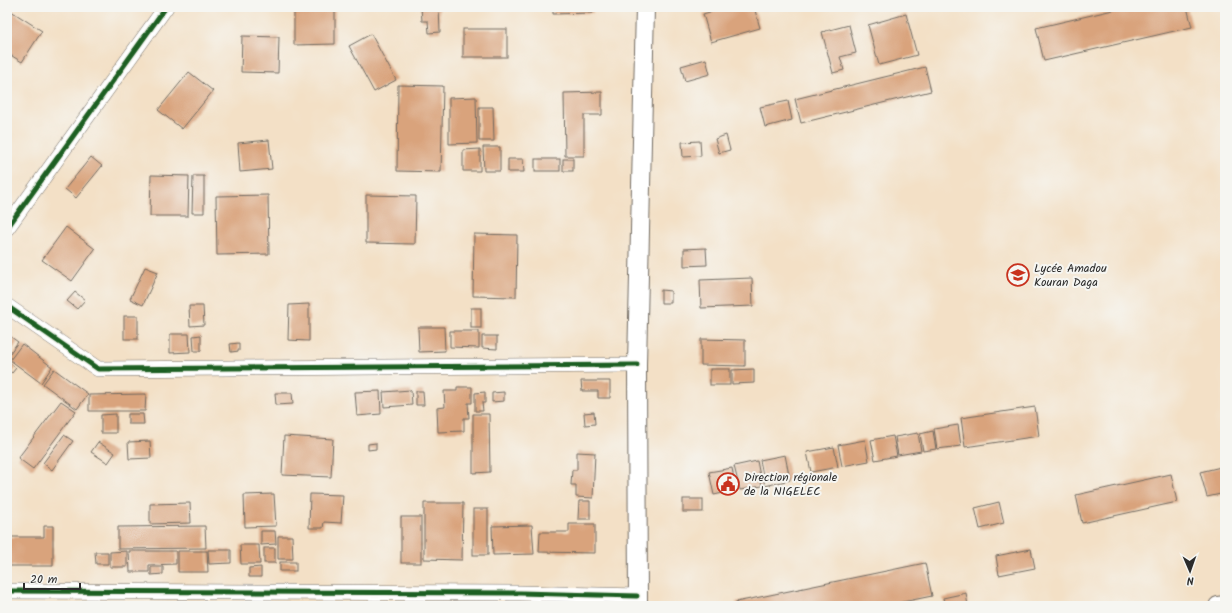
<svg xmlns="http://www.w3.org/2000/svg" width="1232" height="613" font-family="Kalam,sans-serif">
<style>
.building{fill:#d9a37b}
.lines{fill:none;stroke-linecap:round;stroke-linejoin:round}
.minor-casing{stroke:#716a61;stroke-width:16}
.tertiary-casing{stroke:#716a61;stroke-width:20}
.minor{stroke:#fff;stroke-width:15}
.tertiary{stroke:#fff;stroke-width:18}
.cycleway-casing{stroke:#f6f6f2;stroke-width:8}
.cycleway{stroke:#1b5e20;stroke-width:5}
.labels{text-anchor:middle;stroke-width:4;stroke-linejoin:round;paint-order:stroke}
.poi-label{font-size:12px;fill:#2b2b2b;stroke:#f6f6f2;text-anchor:start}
</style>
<rect width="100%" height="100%" fill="#f6f6f2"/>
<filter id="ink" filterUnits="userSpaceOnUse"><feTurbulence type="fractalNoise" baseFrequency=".025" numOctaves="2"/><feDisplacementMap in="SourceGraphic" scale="8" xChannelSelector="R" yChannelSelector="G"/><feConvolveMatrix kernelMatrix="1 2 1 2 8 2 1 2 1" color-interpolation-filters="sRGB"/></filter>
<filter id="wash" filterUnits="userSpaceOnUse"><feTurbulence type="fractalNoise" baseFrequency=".012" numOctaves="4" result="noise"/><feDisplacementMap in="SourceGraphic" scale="16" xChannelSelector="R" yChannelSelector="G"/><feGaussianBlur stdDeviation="0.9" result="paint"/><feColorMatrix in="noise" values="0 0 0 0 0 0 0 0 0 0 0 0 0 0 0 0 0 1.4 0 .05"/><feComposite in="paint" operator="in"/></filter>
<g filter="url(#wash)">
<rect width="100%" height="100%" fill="#f3e0c6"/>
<g id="blocks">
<g class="building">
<polygon points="335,7 335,44 294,45 294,8"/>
<polygon points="421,7 439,7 440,32 429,33 428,21 422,21"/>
<polygon points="553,7 593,7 593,13 553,14"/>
<polygon points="726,7 754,7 760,28 711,42 703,14"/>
<polygon points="1126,7 1187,7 1192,27 1044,61 1036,28"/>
<polygon points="11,11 42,31 22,62 7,53 7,17"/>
<polygon points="906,14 917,55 879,65 868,25"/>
<polygon points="849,25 856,53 840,57 844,70 833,73 822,32"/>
<rect x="463" y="29" width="44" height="28"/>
<polygon points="371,34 396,80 374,92 349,46"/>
<polygon points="242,36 279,37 278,73 241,72"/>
<polygon points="706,59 710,74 685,81 681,66"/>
<polygon points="925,67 931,91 801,123 795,99"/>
<polygon points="189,72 213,91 182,129 158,110"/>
<polygon points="398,85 443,86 441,172 397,171"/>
<polygon points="602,92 602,115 584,115 584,156 565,156 564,93"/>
<polygon points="476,97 477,143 449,144 449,98"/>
<polygon points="788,101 792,120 765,127 760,107"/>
<polygon points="479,107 493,107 494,141 479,141"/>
<polygon points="726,135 730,150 719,153 715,139"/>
<polygon points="269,140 272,169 240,172 238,143"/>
<polygon points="700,141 701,156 683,157 682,142"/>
<polygon points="483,147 500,147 500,171 484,171"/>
<polygon points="480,149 480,171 463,171 463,150"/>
<polygon points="91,157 102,166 76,198 65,189"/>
<polygon points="508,159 523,159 524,172 508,172"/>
<rect x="535" y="159" width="25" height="12"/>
<rect x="563" y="159" width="10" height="12"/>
<polygon points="151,175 189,176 188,216 150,216"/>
<polygon points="193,176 204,176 204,213 192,213"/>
<polygon points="268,195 269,254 217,255 216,196"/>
<polygon points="366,195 416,196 415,244 366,243"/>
<polygon points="66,227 95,249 72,281 42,260"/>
<polygon points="474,234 517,235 516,297 473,296"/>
<polygon points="706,248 707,265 684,266 684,249"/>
<polygon points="145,267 158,272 143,305 130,299"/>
<polygon points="752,278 753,306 701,308 700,280"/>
<polygon points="661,290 671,291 671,303 661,303"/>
<polygon points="75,292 85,300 77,309 67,301"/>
<polygon points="309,304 309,341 288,340 289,305"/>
<polygon points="189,306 203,306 204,325 190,326"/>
<rect x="471" y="308" width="10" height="20"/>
<rect x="124" y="316" width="14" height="23"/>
<polygon points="418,327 444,327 445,351 419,352"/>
<polygon points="450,331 479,331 479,348 450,347"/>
<polygon points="7,334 18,342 7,357"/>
<polygon points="170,334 189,334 190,352 170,353"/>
<polygon points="201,335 201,351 194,351 193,336"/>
<polygon points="482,336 497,336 497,349 482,348"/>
<polygon points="701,339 745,340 745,366 701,365"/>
<polygon points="239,343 239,351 231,352 230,344"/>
<polygon points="22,344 52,367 41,383 10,360"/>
<polygon points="10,363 16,368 12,373 7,369"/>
<polygon points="54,369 88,394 77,409 43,384"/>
<rect x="710" y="369" width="20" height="16"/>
<polygon points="754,369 754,383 732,384 732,370"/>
<polygon points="581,381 610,381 610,398 598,398 598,391 582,391"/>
<polygon points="457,387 472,387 472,403 468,403 469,418 464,418 464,431 438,432 437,408 445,407 444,391 457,391"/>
<polygon points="411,390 412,405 384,407 383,392"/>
<polygon points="380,391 381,414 357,416 355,392"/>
<polygon points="416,391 423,391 424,405 416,405"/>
<polygon points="485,392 485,403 482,403 483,411 475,411 475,393"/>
<polygon points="504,392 504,401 492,402 492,393"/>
<polygon points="275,393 292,393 293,404 276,405"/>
<polygon points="146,394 145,411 89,411 89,395"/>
<polygon points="61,401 76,411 33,469 18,458"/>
<polygon points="1035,407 1039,436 965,447 961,418"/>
<polygon points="594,412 595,424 585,425 584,413"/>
<polygon points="116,414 116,433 101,433 101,415"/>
<polygon points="128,414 143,414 144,424 128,424"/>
<polygon points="473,414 489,414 490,472 473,473"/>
<polygon points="958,425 961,446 937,449 934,429"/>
<polygon points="933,431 936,449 923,451 920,434"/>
<polygon points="918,433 921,451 898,455 895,437"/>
<polygon points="64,435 73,441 52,470 43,463"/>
<polygon points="284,436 333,439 331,477 282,475"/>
<polygon points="893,436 897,456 875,460 871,440"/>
<polygon points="865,440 869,461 842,466 838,445"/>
<polygon points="150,441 151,458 129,459 128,442"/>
<polygon points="98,442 115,453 108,463 91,452"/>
<polygon points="376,443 376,449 368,450 368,444"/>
<polygon points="834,447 838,467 811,472 807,452"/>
<polygon points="577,452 595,453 593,498 576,497 576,485 571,485 572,470 577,470"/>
<polygon points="785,455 790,480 765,486 760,460"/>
<polygon points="757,461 762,486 740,490 734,466"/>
<polygon points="1225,466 1225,493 1207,497 1200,472"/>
<polygon points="732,468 736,490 714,495 709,472"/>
<polygon points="1171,474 1177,502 1082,523 1076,495"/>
<polygon points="274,494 276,526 245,527 244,495"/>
<polygon points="310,494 343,495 341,523 324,522 323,528 309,528"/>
<rect x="683" y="499" width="20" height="13"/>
<polygon points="579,501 590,501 590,519 578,519"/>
<polygon points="999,502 1004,523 980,529 975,508"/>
<polygon points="190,503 191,523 150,524 150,504"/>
<polygon points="424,503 463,503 462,560 424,559"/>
<rect x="473" y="509" width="15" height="46"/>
<rect x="401" y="517" width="20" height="46"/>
<polygon points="569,524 595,524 595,553 539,552 540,532 569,532"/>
<polygon points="532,525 534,554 493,555 492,526"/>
<polygon points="44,526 53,526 53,566 7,566 7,537 44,537"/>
<polygon points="205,526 206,548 118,549 118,527"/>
<polygon points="261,531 275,531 276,544 261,545"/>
<polygon points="278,536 292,536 293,559 278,559"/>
<polygon points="240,545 259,545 260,564 241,564"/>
<rect x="264" y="548" width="11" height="15"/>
<polygon points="1031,549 1035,568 999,575 996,556"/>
<polygon points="208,550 231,550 231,563 209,564"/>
<polygon points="127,551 127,567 110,567 110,552"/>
<polygon points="129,551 176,551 176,564 149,565 149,572 130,572"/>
<polygon points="178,551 207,551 208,572 178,572"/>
<polygon points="95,552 108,552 108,564 96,564"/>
<rect x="280" y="562" width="16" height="9"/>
<polygon points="925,563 932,596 883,606 737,606 736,602"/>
<polygon points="151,567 163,567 163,574 151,575"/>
<polygon points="261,567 261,577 249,577 249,568"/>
<polygon points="966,593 968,606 945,606 943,598"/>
</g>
</g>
</g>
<g filter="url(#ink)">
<use href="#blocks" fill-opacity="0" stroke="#716a61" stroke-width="1"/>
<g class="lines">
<g class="minor-casing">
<g id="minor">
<polyline points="7,228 166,7"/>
<polyline points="7,306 98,369 637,365"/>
<polyline points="7,591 520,593 637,596"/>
</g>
</g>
<g class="tertiary-casing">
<g id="tertiary">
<polyline points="638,606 637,365 645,7"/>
<polyline points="1218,606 1225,605"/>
</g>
</g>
<use href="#minor" class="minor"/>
<use href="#tertiary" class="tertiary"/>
<g class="cycleway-casing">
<g id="cycleway">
<polyline points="7,228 166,7"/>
<polyline points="7,306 98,369 637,365"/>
<polyline points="7,591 520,593 637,596"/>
</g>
</g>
<use href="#cycleway" class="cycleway"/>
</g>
</g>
<defs>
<g id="university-ring" transform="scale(1.15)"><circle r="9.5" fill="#f6f6f2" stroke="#c8321e" stroke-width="1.5"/><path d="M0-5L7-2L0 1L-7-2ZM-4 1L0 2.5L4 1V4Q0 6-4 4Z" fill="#c8321e"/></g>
<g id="civic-ring" transform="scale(1.15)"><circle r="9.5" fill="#f6f6f2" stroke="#c8321e" stroke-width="1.5"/><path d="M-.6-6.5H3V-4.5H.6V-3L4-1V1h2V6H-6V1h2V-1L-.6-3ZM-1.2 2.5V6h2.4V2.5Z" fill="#c8321e"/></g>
</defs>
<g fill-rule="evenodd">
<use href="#university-ring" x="1018" y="275"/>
<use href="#civic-ring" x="728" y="484"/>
</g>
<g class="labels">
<g class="poi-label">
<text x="1034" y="272">Lycée Amadou<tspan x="1034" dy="14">Kouran Daga</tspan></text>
<text x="744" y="481">Direction régionale<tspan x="744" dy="14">de la NIGELEC</tspan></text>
</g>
</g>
<rect width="1232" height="613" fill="none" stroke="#f6f6f2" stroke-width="24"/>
<g transform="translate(1190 571) rotate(178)" stroke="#f6f6f2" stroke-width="3" paint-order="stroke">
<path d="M0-3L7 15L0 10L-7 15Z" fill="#2b2b2b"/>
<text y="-6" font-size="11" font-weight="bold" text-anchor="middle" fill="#2b2b2b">N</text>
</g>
<path d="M24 583v6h56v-6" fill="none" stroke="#2b2b2b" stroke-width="2"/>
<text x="30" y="583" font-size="12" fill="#2b2b2b" stroke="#f6f6f2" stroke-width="3" paint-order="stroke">20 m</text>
</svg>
